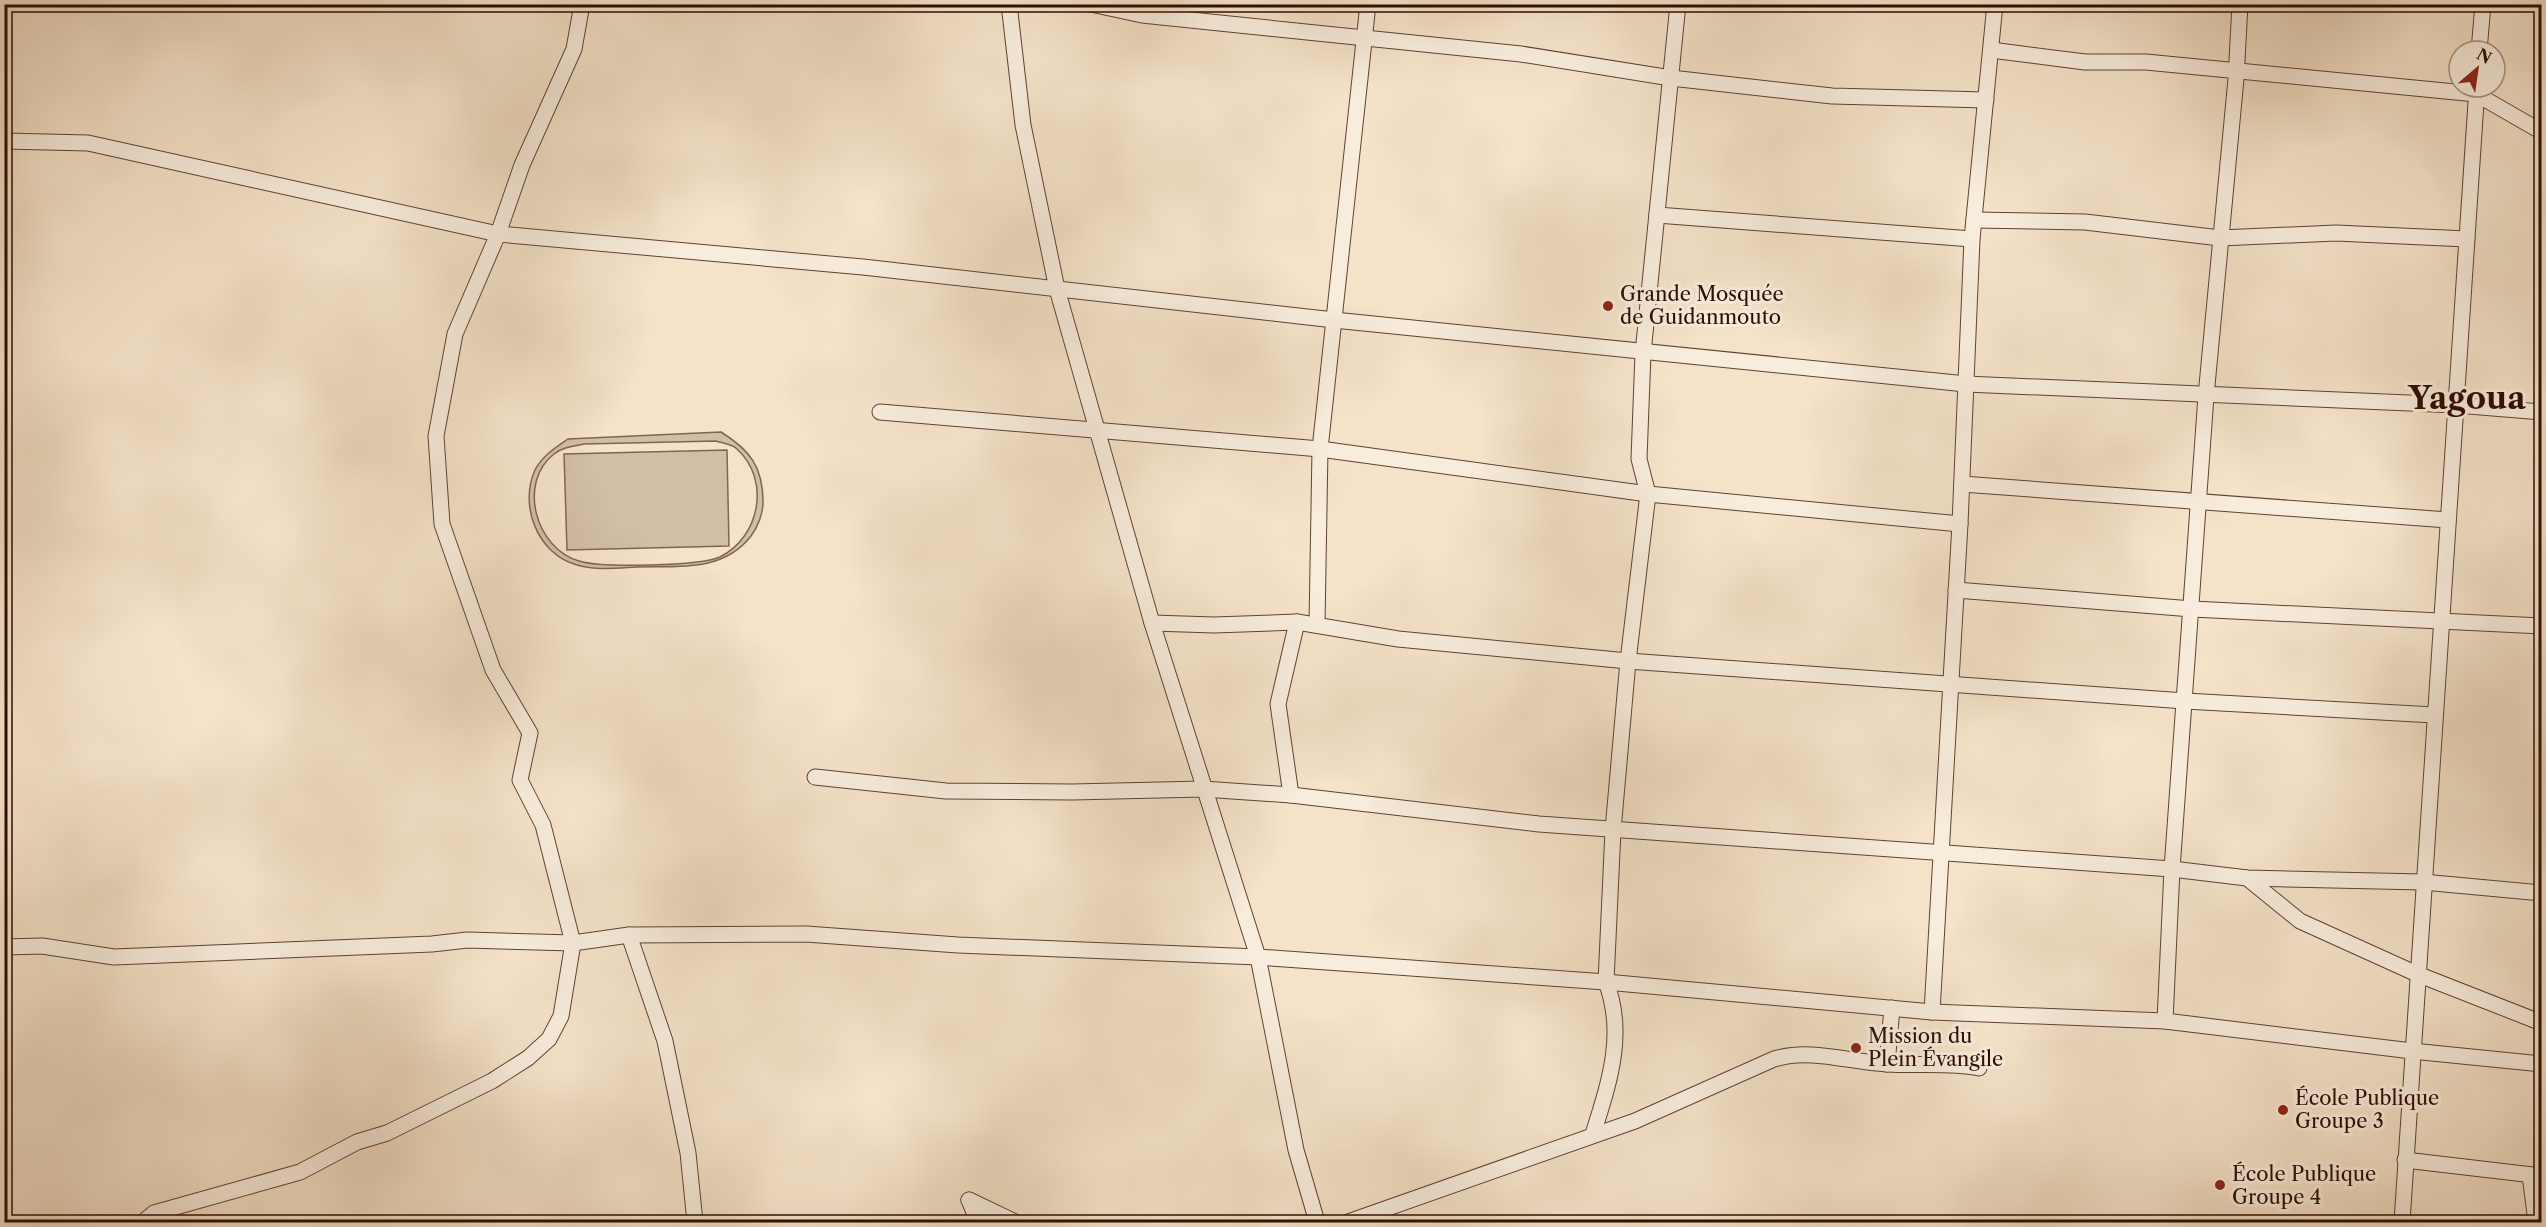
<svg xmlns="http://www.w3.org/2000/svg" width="2546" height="1227" font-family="'Libre Caslon Text',serif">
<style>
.pitch{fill:#d2bea7;stroke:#806554;stroke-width:1.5;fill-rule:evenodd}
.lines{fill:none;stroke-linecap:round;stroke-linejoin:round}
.minor-casing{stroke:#5f4232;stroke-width:17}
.minor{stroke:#f8ecdc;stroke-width:15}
.poi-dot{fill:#8f2418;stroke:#f8ecdc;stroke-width:2}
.labels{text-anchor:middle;stroke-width:6;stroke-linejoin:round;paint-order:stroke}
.poi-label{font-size:20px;fill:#2d0c00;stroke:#f8ecdc;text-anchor:start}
.town-label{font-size:32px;font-weight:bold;fill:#2d0c00;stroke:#f8ecdc}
</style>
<rect width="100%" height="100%" fill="#f4e2c9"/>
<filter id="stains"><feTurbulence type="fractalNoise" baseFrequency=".00333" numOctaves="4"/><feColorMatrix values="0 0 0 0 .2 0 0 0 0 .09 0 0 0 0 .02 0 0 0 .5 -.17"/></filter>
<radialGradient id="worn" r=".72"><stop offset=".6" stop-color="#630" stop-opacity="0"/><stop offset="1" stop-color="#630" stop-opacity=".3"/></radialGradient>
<g class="pitch">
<path d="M721 432C750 450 763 467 763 502 763 513 758 527 751 536 723 572 680 566 638 567 617 568 594 571 574 564 537 552 519 505 535 470 542 456 555 448 568 439ZM716 441C722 443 732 444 737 449 771 480 760 537 720 557 700 566 601 568 579 561 536 549 517 483 554 454 563 447 574 446 584 444Z"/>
<polygon points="727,450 729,546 567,550 564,454"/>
</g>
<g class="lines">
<g class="minor-casing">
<g id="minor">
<polyline points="1009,4 1023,125 1057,289 1152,623 1258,957 1296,1150 1317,1222"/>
<polyline points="1091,4 1142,15 1521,54 1671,78 1832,96 1986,100"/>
<polyline points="1991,50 2085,62 2146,62 2476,94 2542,132"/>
<polyline points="2479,51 2483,4"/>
<polyline points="4,141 88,143 498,234 863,267 1334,320 1966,384 2456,405 2542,412"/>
<polyline points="1657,215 1972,239"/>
<polyline points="1974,220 2085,222 2220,238 2336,233 2467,239"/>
<polyline points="880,412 1320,449 1648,494 1960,524"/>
<polyline points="1962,484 2448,520"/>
<polyline points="1956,590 2192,609 2542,626"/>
<polyline points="1152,623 1214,625 1297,622 1398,639 1628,661 2185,701 2434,715"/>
<polyline points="1317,625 1320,449 1368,4"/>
<polyline points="815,777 946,791 1072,792 1203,789 1291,795 1539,824 2172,869 2247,878 2423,882 2542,893"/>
<polyline points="1291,795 1278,704 1297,622"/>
<polyline points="2247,878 2300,921 2417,974 2542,1023"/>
<polyline points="629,935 665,1041 688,1153 695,1222"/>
<polyline points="4,947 42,946 114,957 432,944 467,940 573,943 629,935 806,934 958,945 1258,957 1606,982 1932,1012 2165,1021 2412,1051 2542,1064"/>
<polyline points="1932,1012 1960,524 1972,239 1995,4"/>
<polyline points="2165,1021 2172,869 2206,396 2236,79 2240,4"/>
<polyline points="1887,1064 1892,1008"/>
<path d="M1593 1134C1609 1083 1626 1034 1606 982L1613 830 1628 661 1648 494 1639 459 1643 353 1678 4"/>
<polyline points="2405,1160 2542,1176"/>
<polyline points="2530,1175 2536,1222"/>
<polyline points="969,1200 1015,1222"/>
<polyline points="969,1200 978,1222"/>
<polyline points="143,1222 154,1213 300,1172 357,1142 387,1133 492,1081 528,1058 549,1039 561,1016 573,943 543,825 520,780 530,733 493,670 442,524 436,436 455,334 498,234 522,165 574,49 582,4"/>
<path d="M1348 1222 1635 1121 1774 1059C1812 1048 1848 1062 1887 1064 1918 1066 1948 1062 1979 1068"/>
<polyline points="2402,1222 2477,87"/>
</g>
</g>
<use href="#minor" class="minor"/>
</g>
<g class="poi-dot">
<circle cx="1608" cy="306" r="6"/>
<circle cx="1856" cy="1048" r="6"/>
<circle cx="2283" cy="1110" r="6"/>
<circle cx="2220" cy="1185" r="6"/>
</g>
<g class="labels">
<g class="poi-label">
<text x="1620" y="301">Grande Mosquée<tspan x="1620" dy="23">de Guidanmouto</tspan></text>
<text x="1868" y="1043">Mission du<tspan x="1868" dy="23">Plein Évangile</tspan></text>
<text x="2295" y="1105">École Publique<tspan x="2295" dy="23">Groupe 3</tspan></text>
<text x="2232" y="1181">École Publique<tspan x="2232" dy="23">Groupe 4</tspan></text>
</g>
<g class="town-label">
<text x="2467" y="409">Yagoua</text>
</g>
</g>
<rect width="2546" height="1227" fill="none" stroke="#f4e2c9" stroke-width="24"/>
<rect x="6" y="6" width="2534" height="1215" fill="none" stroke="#2d0c00" stroke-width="3"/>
<rect x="12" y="12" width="2522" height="1203" fill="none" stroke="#2d0c00" stroke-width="1.5"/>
<g transform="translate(2477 69) rotate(29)"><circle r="28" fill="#f8ecdc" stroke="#a79284" stroke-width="1.5"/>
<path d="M0-4.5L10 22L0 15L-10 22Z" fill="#8f2418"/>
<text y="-9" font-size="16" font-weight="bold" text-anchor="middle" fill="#2d0c00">N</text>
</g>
<rect width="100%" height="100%" filter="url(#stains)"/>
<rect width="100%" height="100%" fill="url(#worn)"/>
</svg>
